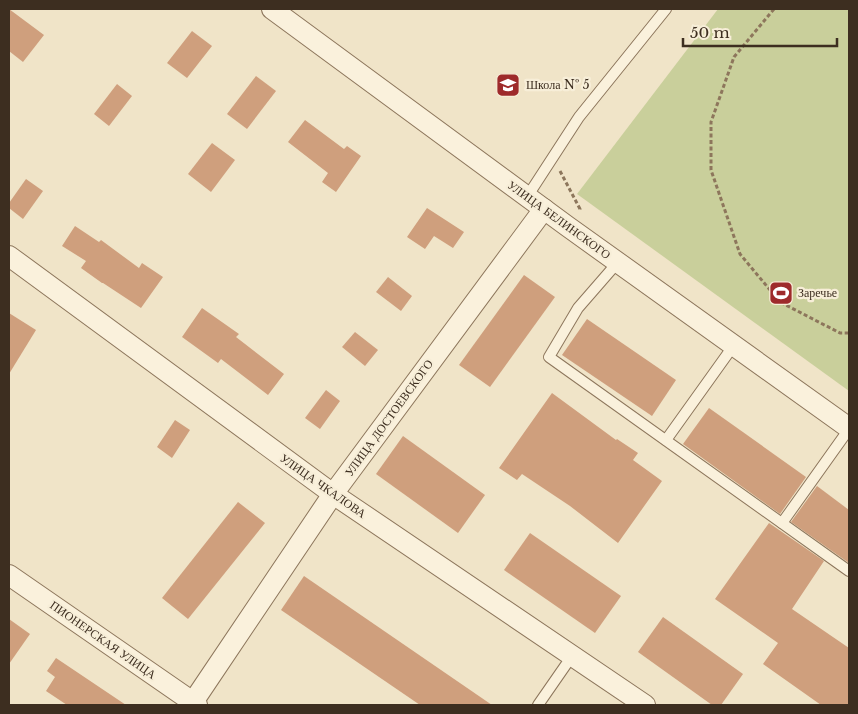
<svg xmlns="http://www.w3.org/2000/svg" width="858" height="714" font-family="'Libre Baskerville',serif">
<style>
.green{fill:#c9cf9b}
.building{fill:#cf9f7d}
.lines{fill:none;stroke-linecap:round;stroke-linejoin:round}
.service-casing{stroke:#8d765c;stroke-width:12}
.minor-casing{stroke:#8d765c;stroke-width:22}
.path{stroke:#8d765c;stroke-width:3;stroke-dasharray:4 2.5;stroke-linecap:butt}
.service{stroke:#faf1dc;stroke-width:10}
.minor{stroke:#faf1dc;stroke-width:20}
.labels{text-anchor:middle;stroke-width:4.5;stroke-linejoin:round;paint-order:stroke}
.poi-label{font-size:12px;fill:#3d2e20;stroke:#f7eed8;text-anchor:start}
.street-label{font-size:12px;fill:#3d2e20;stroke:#f7eed8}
</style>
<rect width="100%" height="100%" fill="#f0e4c8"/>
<polygon class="green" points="718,9 849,9 849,391 577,194"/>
<g class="building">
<polygon points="9,9 44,35 23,62 9,51"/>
<polygon points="192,31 212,46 187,78 167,63"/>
<polygon points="256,76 276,91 247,129 227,114"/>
<polygon points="117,84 132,96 109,126 94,114"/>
<polygon points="305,120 344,149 347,146 361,156 336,192 322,182 328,173 288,142"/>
<polygon points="212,143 235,160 211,192 188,174"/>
<polygon points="26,179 43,191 23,219 9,208 9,203"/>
<polygon points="427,208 464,232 453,248 434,236 425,249 407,237"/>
<polygon points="75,226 99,242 101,240 139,268 142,263 163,277 141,308 103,283 102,283 81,268 86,261 62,246"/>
<polygon points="524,275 555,297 490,387 459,365"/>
<polygon points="388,277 412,296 401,311 376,292"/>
<polygon points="202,308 239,334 236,337 284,374 268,395 221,359 218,363 182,337"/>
<polygon points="9,313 36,330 9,374"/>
<polygon points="587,319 676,380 652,416 562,355"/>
<polygon points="355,332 378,350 365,366 342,347"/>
<polygon points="326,390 340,401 320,429 305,418"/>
<polygon points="552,393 616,440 617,439 638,453 633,460 662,481 618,543 570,506 522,474 517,480 499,468"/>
<polygon points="709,408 806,477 780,514 683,444"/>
<polygon points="175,420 190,430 172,458 157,447"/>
<polygon points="403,436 485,495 458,533 376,474"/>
<polygon points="817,486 849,510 849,563 791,522"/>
<polygon points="238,502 265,523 188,619 162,598"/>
<polygon points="769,523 824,561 792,609 849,648 849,705 821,705 763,664 778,643 715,599"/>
<polygon points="530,533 621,596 595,633 504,570"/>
<polygon points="304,576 492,705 420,705 281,610"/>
<polygon points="663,617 743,674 721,705 712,705 638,652"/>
<polygon points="9,619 30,634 9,664"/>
<polygon points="56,658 126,705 67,705 46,691 55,677 47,671"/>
</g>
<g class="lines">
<g class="service-casing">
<g id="service">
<polyline points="527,197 579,117 666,9"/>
<polyline points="618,262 578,308 549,357 849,571"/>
<polyline points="666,440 734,345"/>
<polyline points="782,523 849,429"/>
<polyline points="538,705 572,656"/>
</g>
</g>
<g class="minor-casing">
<g id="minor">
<polyline points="272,9 567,226 849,428"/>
<polyline points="9,256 333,494 645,705"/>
<polyline points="9,575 197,705"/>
<polyline points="191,705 333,494 544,209"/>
</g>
</g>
<g class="path">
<polyline points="774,9 734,57 711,122 711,170 740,254 780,302 840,333 849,333"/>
<polyline points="560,171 580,209 579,210"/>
</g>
<use href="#service" class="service"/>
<use href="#minor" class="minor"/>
</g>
<defs>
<g id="school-square" transform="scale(1.25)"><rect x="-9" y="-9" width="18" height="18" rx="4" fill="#9e2a2b" stroke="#f7eed8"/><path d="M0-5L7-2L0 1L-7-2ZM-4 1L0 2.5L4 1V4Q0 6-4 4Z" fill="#fff"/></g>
<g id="stadium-square" transform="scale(1.25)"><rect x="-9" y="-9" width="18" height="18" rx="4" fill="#9e2a2b" stroke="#f7eed8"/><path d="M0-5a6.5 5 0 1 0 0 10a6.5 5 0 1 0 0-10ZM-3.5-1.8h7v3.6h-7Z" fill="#fff"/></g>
</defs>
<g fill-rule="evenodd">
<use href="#school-square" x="508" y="85"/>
<use href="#stadium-square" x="781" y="293"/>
</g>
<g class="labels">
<g class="poi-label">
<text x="526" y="89">Школа № 5</text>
<text x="798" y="297">Заречье</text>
</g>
<g class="street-label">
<text transform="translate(559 220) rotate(36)" y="4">УЛИЦА БЕЛИНСКОГО</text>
<text transform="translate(389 418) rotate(-54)" y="4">УЛИЦА ДОСТОЕВСКОГО</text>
<text transform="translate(323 486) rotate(35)" y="4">УЛИЦА ЧКАЛОВА</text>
<text transform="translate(103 640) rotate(35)" y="4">ПИОНЕРСКАЯ УЛИЦА</text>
</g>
</g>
<rect width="858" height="714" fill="none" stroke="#3d2e20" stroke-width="20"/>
<path d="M683 38v8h154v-8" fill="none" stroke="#3d2e20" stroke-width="2.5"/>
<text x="690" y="38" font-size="15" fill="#3d2e20" stroke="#f7eed8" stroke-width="4" paint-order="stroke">50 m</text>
</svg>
